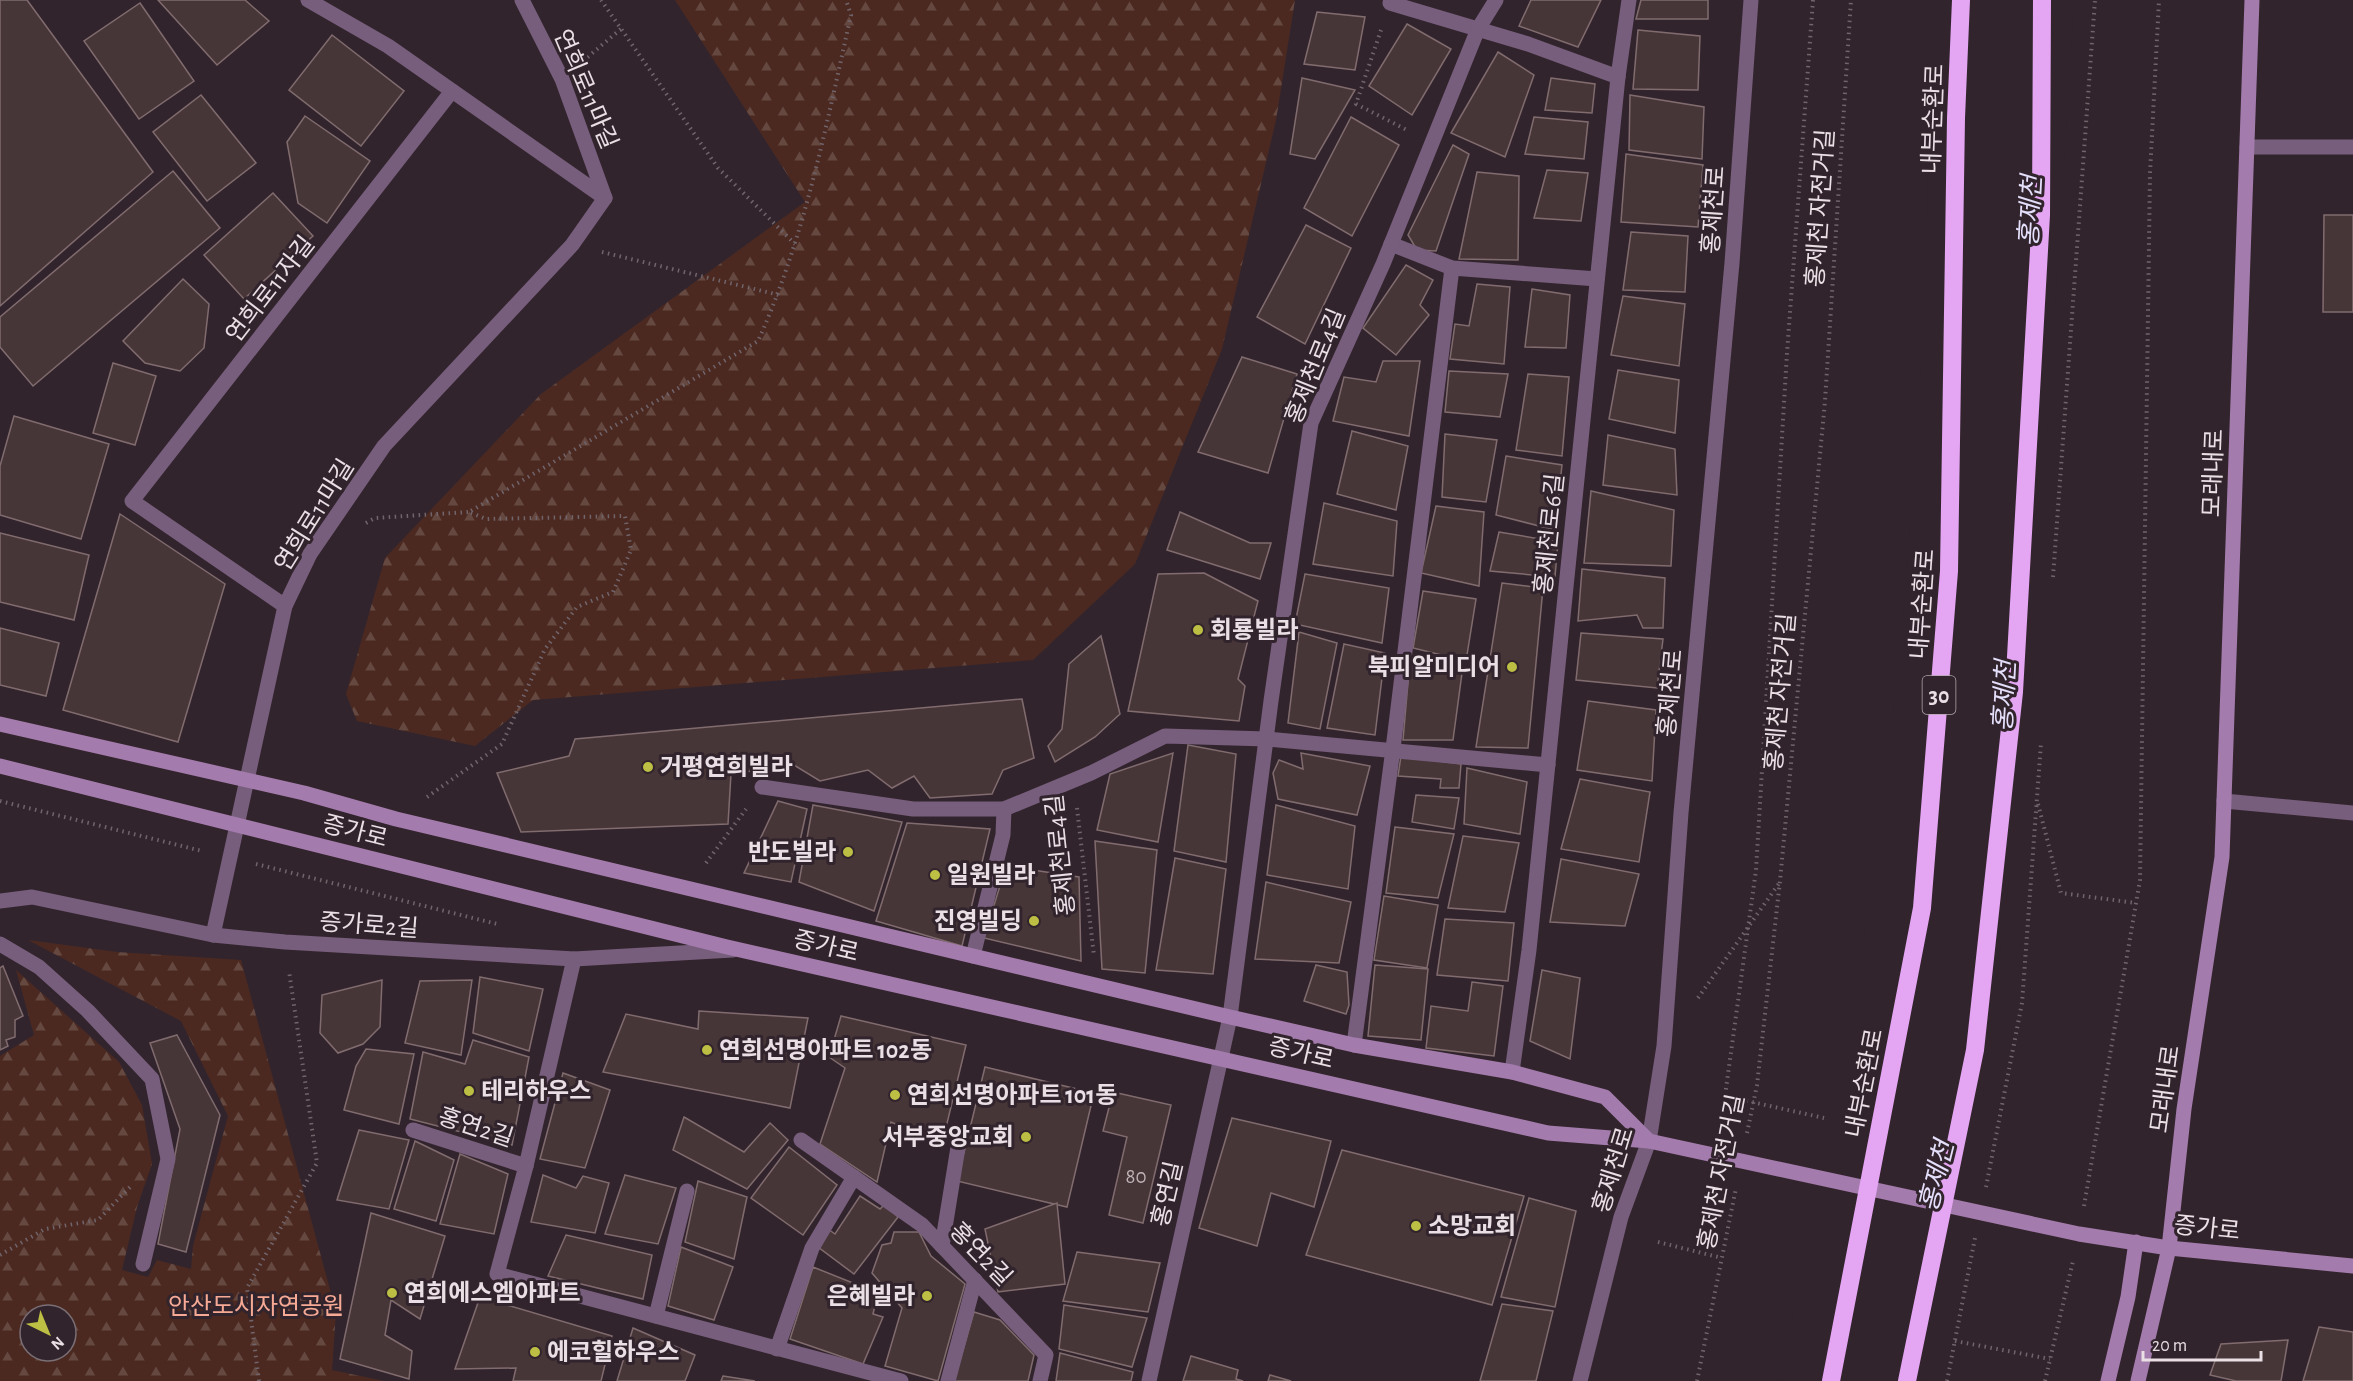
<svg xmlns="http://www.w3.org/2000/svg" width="2353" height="1381" font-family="'Alegreya Sans','Noto Sans KR',sans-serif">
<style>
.forest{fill:url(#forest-firs);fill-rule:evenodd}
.pier{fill:#32242c}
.building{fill:#473638;stroke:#806c6f;stroke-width:1.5}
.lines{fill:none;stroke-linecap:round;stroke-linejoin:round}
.path{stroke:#71646b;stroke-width:4;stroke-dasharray:1.5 4.5;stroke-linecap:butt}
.lane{stroke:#775e7d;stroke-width:15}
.street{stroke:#775e7d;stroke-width:15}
.secondary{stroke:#a37bac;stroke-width:15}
.highway{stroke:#e4a5f3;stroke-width:18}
.poi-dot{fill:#bcbf44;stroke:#32242c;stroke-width:2}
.labels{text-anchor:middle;stroke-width:6;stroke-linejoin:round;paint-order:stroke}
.number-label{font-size:21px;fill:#c0b5b9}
.shield{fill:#32242c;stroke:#b2a7ad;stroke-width:1.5}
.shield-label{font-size:22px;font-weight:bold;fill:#e9dfe4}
.street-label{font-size:24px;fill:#e9dfe4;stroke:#32242c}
.poi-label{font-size:24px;font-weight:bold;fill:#e9dfe4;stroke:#32242c;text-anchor:start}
.park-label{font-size:24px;fill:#f6aa96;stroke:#32242c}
.water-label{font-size:26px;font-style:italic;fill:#e4dffb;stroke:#32242c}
</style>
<defs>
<pattern id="forest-firs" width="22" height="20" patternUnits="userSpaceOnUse" patternTransform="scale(1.5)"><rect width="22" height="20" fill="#4b2920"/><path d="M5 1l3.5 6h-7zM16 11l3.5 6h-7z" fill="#654840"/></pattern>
</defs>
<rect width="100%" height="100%" fill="#32242c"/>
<g class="forest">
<polygon points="675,0 1295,0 1276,120 1222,349 1135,564 1033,660 533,700 475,746 357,721 346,694 385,558 541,394 805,202"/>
<path d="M28 940 117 952 241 960 336 1312 332 1370 384 1381H0V1056L34 1035 16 970 119 1062 142 1105 152 1164 137 1207 122 1270 148 1277 157 1260 191 1269 193 1246 228 1116 181 1021ZM30 1315H66V1351H30Z"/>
</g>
<polygon class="pier" points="1930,0 2074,0 2031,696 1972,1187 1927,1381 1780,1381 1859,982 1877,817 1900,664 1926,293"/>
<g class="building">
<polygon points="0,0 27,0 153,172 0,306"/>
<polygon points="158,0 245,0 269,21 217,65"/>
<polygon points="1531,0 1601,0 1578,47 1519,26"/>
<polygon points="1641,0 1708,0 1708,19 1636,19"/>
<polygon points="140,3 194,81 139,119 84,41"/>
<polygon points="1317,12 1365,17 1355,70 1304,64"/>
<polygon points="1407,24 1451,49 1412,115 1369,86"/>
<polygon points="1638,30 1700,36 1698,90 1633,89"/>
<polygon points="332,35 404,91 361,146 289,90"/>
<polygon points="1498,52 1534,75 1505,157 1451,133"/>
<polygon points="1302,78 1355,90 1315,159 1290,154"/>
<polygon points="1551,78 1595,84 1592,113 1545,110"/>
<polygon points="201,95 256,163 207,201 153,132"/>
<polygon points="1630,95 1704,107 1702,159 1629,150"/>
<polygon points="305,116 370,161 327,223 298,203 287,142"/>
<polygon points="1351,117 1399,145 1352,236 1304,208"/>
<polygon points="1534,117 1588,122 1584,159 1525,154"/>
<polygon points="1453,145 1469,154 1436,251 1417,250 1408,235"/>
<polygon points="1626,154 1703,165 1698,227 1621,222"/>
<polygon points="1547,170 1588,173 1581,221 1534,218"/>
<polygon points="173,171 220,228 33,386 0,347 0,317"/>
<polygon points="1477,172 1519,176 1518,260 1459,259"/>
<polygon points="273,193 313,236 244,299 204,255"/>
<polygon points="2324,215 2353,215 2353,312 2323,312"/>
<polygon points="1306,225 1351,248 1305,344 1257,317"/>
<polygon points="1631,232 1688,236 1685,292 1623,290"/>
<polygon points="1406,265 1433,280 1420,305 1429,315 1396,355 1363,328"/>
<polygon points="183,279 209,304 204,348 180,371 145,363 123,341"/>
<polygon points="1477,284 1510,287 1504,364 1450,359 1455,324 1469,326"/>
<polygon points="1532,289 1570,295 1566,348 1525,347"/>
<polygon points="1623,296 1685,304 1679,366 1611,355"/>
<polygon points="1242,357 1297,374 1268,473 1198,452"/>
<polygon points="1383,361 1420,361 1409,436 1333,421 1344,377 1376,382"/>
<polygon points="113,363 156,376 135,445 93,433"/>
<polygon points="1618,370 1679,380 1675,433 1609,419"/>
<polygon points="1449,371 1508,374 1500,417 1445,412"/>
<polygon points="1528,374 1569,377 1562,456 1516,450"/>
<polygon points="14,416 109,444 81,539 0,515 0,466"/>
<polygon points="1352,431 1408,446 1396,510 1337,494"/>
<polygon points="1445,434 1497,440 1486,502 1442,497"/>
<polygon points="1608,435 1675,449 1677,495 1603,485"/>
<polygon points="1506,456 1562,465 1555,530 1496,515"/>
<polygon points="1591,491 1674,510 1671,566 1584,563"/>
<polygon points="1324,503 1397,521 1393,576 1313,564"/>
<polygon points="1436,506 1484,512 1479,586 1421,573"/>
<polygon points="1180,512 1250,543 1271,543 1260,579 1167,550"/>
<polygon points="120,514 225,584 178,742 63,710"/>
<polygon points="1499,532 1558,542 1555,577 1490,571"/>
<polygon points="0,533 89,555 74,620 0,602"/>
<polygon points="1582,569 1665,578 1663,628 1643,628 1637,615 1578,621"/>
<polygon points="1204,573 1258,601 1238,679 1245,686 1239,721 1128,711 1158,574"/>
<polygon points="1305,574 1389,588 1382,643 1295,624"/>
<polygon points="1502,583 1543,588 1528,748 1476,747"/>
<polygon points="1423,591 1476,599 1466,661 1413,648"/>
<polygon points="0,628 59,643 46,696 0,685"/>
<polygon points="1299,632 1337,643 1320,729 1288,723"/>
<polygon points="1581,633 1663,639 1657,688 1576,680"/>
<polygon points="1101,636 1120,714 1095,737 1055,762 1048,746 1062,729 1069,664"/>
<polygon points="1344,644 1385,653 1375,735 1327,728"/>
<polygon points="1410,659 1462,673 1453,740 1403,740"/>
<polygon points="1022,699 1034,758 1003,770 992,794 930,798 914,776 892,788 868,770 820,781 794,765 731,774 728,824 521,832 497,773 569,756 575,739"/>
<polygon points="1588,701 1656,710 1652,781 1577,770"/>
<polygon points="1188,745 1236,754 1226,862 1174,851"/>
<polygon points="1173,753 1158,842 1097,830 1110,774"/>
<polygon points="1301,753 1370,766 1357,815 1278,799 1273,773 1279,760 1303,769"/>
<polygon points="1401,756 1461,764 1459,788 1440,788 1441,779 1398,776"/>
<polygon points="1467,768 1527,782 1520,834 1464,824"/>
<polygon points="1580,779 1650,792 1639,862 1561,849"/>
<polygon points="1416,795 1459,798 1454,829 1412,822"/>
<polygon points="778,801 807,809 791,882 744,873"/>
<polygon points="813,805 902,822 874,911 799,882"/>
<polygon points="1276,805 1355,826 1348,889 1267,875"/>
<polygon points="907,823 990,829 962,946 876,921"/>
<polygon points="1395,827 1454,834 1438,898 1386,893"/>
<polygon points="1463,836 1519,843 1505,912 1448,908"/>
<polygon points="1095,841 1157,850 1145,973 1102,969"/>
<polygon points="1175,858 1226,869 1213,974 1156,970"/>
<polygon points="1561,859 1639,874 1625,926 1550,922"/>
<polygon points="1006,866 1079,877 1081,961 984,938"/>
<polygon points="1266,882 1351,902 1339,963 1255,959"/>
<polygon points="1384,896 1438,905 1427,968 1374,960"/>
<polygon points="1445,919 1514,923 1508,981 1437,975"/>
<polygon points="1316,965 1347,972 1349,1005 1346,1014 1304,1001"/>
<polygon points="1375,965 1428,969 1421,1040 1368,1036"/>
<polygon points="3,966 23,1016 15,1020 15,1037 6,1040 8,1046 0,1050 0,968"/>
<polygon points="1542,970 1580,978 1570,1059 1530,1041"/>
<polygon points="480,977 543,989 529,1051 473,1033"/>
<polygon points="382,980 380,1027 363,1044 338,1053 320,1033 322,995"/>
<polygon points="472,980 461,1055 405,1043 420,981"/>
<polygon points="1472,982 1503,986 1494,1056 1426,1048 1431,1006 1468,1011"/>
<polygon points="699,1011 808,1018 790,1108 603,1072 626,1014 698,1029"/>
<polygon points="841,1016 966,1045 942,1144 891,1122 877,1182 820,1144 845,1068 829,1057"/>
<polygon points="177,1035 220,1115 186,1252 158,1244 180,1129 150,1043"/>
<polygon points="473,1040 529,1057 512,1145 410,1119 423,1052 465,1064"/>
<polygon points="366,1049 414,1054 399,1124 344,1110 356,1066"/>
<polygon points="985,1067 1094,1093 1067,1207 957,1181"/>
<polygon points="563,1073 610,1090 585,1168 540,1159"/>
<polygon points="1113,1092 1171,1105 1143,1223 1109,1215 1127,1137 1103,1131"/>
<polygon points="684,1117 744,1152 770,1123 788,1140 747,1189 673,1150"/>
<polygon points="1232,1118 1331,1141 1314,1207 1271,1193 1257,1246 1199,1228"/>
<polygon points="359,1130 409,1140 389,1209 337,1200"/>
<polygon points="415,1141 454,1160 436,1221 394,1209"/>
<polygon points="789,1147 837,1185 803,1235 751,1198"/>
<polygon points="1342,1150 1524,1196 1492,1305 1306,1255"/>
<polygon points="460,1154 508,1174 494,1234 440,1224"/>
<polygon points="543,1175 576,1188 583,1176 609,1183 595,1233 531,1222"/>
<polygon points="625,1175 676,1188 658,1244 605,1234"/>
<polygon points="698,1181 747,1197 734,1259 685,1242"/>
<polygon points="860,1196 880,1209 885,1204 898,1217 854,1274 818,1247 828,1229 835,1234"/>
<polygon points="1529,1198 1576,1211 1555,1307 1501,1297"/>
<polygon points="1057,1203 1065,1284 998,1292 985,1229"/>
<polygon points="371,1213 445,1236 420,1319 391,1300 385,1335 412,1351 409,1379 340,1359"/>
<polygon points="894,1232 919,1232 931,1256 965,1284 938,1381 885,1366 902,1308 872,1273 882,1245 891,1243"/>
<polygon points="566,1235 652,1255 643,1299 548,1276"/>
<polygon points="681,1247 733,1267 714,1320 668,1306"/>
<polygon points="1077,1252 1160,1263 1148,1312 1063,1301"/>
<polygon points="813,1267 878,1293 873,1314 883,1317 863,1364 790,1339"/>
<polygon points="480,1297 612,1336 601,1381 513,1381 516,1368 455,1369"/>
<polygon points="1502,1304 1553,1311 1536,1381 1480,1381"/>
<polygon points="1064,1305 1147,1318 1132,1367 1059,1349"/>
<polygon points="974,1312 1000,1320 1034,1355 1028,1381 954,1381"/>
<polygon points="2319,1327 2353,1332 2353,1381 2303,1381"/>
<polygon points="633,1328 695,1355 685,1381 617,1381"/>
<polygon points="2288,1340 2281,1381 2236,1381 2210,1375 2221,1344"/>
<polygon points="1060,1353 1133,1372 1131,1381 1056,1381"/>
<polygon points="1191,1356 1238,1370 1236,1379 1243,1381 1183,1381"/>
<polygon points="1270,1375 1291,1381 1268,1381"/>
<polygon points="723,1376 755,1381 721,1381"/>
</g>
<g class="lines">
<g class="path">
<polyline points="601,0 718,168 795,244"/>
<polyline points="1813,0 1787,353 1756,870 1725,1096 1824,1118"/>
<polyline points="1381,30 1356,104 1407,130"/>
<polyline points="583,61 622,28"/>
<polyline points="602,252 779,295"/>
<polyline points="366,523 375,518 469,512"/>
<polyline points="2053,577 2095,0"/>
<path d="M427 797 502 744 545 649 577 607 613 592 631 550 625 516 486 519 469 512 758 341C805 237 826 126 851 15L846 0"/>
<polyline points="0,801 202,851"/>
<polyline points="2038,804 2061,893 2136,903"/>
<polyline points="1077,808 1094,956"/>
<polyline points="706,863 746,809"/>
<polyline points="256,864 497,924"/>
<polyline points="1698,998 1780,882"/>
<polyline points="1747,1133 1757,1085 1780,881 1825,401 1851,0"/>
<polyline points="1986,1187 2022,1003 2041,743"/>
<polyline points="2084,1206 2140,880 2150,173 2159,0"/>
<polyline points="1658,1242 1722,1258"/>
<polyline points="0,1255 45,1229 98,1220 131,1186"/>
<polyline points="1955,1341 2050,1359"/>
<polyline points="259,1381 247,1288 317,1163 289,971"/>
<polyline points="1697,1381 1736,1188"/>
<polyline points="1947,1381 1975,1238"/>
<polyline points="2045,1381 2073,1261"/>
</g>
<g class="lane">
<polyline points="0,944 39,967 88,1011 152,1079 168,1159 143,1264"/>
<polyline points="413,1130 526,1166"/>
<polyline points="942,1246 960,1135"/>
<polyline points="656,1316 687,1191"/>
</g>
<g class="street">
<polyline points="308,0 388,46 605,198"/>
<polyline points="1391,0 1390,3 1528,44 1618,77"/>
<polyline points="2247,147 2353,147"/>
<polyline points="1391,244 1452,268 1597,279"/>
<polyline points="285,606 132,501 452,91"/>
<polyline points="762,787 913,809 1004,809 1091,773 1165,736 1267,739 1548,765"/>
<polyline points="2224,801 2353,813"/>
<polyline points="0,901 32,897 213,935 285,942 574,959 733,950"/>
<polyline points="213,935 285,606 310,554 384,446 572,245 605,198 562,79 522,0"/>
<polyline points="973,956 1003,835 1004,809"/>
<polyline points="574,959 526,1166 497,1274 901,1381"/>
<polyline points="1354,1045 1393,749 1452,268"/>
<polyline points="1512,1072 1529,950 1618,77 1629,0"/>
<polyline points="801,1140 922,1225 1046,1355 1040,1381"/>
<polyline points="777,1349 812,1248 854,1177"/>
<polyline points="948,1381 975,1280"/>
<polyline points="1149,1381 1230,1017 1271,701 1311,423 1383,264 1478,29 1496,0"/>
<polyline points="1580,1381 1621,1217 1649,1141 1664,1046 1681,813 1732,263 1751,0"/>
</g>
<g class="secondary">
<polyline points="0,724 304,793 396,819 1230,1017 1354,1045 1512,1072 1605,1097 1649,1141"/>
<polyline points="0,766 727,947 1548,1133 1649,1141 2079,1234 2169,1248 2353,1266"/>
<polyline points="2108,1381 2128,1297 2136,1242"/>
<polyline points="2138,1381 2169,1248 2184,1109 2222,857 2252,0"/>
</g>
<g class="highway">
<polyline points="1831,1381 1922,908 1949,571 1956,118 1961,0"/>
<polyline points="1907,1381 1975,1050 2014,692 2041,215 2042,0"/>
</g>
</g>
<g class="poi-dot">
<circle cx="1198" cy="630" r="6"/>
<circle cx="1512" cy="667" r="6"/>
<circle cx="648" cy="767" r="6"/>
<circle cx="848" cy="852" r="6"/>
<circle cx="935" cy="875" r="6"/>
<circle cx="1034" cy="921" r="6"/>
<circle cx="707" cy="1050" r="6"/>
<circle cx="469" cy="1091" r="6"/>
<circle cx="895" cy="1095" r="6"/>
<circle cx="1026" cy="1137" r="6"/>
<circle cx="1416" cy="1226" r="6"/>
<circle cx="392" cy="1293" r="6"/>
<circle cx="927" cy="1296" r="6"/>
<circle cx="535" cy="1352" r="6"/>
</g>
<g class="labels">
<g class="number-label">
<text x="1136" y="1183">80</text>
</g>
<rect class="shield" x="1922.5" y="676" width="33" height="38" rx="4.5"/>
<g class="shield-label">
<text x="1939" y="703">30</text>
</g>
<g class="street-label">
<text transform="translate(586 89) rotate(67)" y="8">연희로11마길</text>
<text transform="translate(1933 119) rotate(-88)" y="8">내부순환로</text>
<text transform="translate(1820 208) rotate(-86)" y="8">홍제천 자전거길</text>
<text transform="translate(1713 210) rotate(-86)" y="8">홍제천로</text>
<text transform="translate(270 289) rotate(-52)" y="8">연희로11자길</text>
<text transform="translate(1315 366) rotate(-68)" y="8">홍제천로4길</text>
<text transform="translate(2213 473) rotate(-88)" y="8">모래내로</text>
<text transform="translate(314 515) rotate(-58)" y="8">연희로11마길</text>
<text transform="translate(1549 534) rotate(-84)" y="8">홍제천로6길</text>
<text transform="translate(1922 604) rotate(-86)" y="8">내부순환로</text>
<text transform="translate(1780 692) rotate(-85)" y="8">홍제천 자전거길</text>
<text transform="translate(1670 693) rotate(-85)" y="8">홍제천로</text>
<text transform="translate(355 831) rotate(14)" y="8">증가로</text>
<text transform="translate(1060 855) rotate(-96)" y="8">홍제천로4길</text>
<text transform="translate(369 925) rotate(4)" y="8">증가로2길</text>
<text transform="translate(826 946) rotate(13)" y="8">증가로</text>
<text transform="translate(1301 1053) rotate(13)" y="8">증가로</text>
<text transform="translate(1864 1083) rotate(-79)" y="8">내부순환로</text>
<text transform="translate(2165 1089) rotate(-82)" y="8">모래내로</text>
<text transform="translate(476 1127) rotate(18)" y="8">홍연2길</text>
<text transform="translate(1613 1170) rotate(-73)" y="8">홍제천로</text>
<text transform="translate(1721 1172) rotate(-79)" y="8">홍제천 자전거길</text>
<text transform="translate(1167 1194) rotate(-77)" y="8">홍연길</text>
<text transform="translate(2207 1228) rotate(6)" y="8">증가로</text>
<text transform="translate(981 1254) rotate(46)" y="8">홍연2길</text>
</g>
<g class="poi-label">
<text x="1210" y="638">회룡빌라</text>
<text x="1500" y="675" text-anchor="end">북피알미디어</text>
<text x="660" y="775">거평연희빌라</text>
<text x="836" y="860" text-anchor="end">반도빌라</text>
<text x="947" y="883">일원빌라</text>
<text x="1022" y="929" text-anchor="end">진영빌딩</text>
<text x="719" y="1058">연희선명아파트 102동</text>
<text x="481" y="1099">테리하우스</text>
<text x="907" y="1103">연희선명아파트 101동</text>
<text x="1014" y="1145" text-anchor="end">서부중앙교회</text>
<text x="1428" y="1234">소망교회</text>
<text x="404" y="1301">연희에스엠아파트</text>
<text x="915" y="1304" text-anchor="end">은혜빌라</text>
<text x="547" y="1360">에코힐하우스</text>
</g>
<g class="park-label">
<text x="256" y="1314">안산도시자연공원</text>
</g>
<g class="water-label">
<text transform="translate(2030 211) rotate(-87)" y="9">홍제천</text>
<text transform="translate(2004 696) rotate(-87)" y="9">홍제천</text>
<text transform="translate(1936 1176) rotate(-76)" y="9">홍제천</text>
</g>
</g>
<g transform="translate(48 1333) rotate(137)"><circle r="28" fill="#32242c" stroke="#7b6f76" stroke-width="1.5"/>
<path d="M0-4.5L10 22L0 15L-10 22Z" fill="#bcbf44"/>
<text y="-9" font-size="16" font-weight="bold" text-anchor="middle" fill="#e9dfe4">N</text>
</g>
<path d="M2143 1351v9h118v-9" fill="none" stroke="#e9dfe4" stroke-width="3"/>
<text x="2152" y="1351" font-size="18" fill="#e9dfe4" stroke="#32242c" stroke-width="4.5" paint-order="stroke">20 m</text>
</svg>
